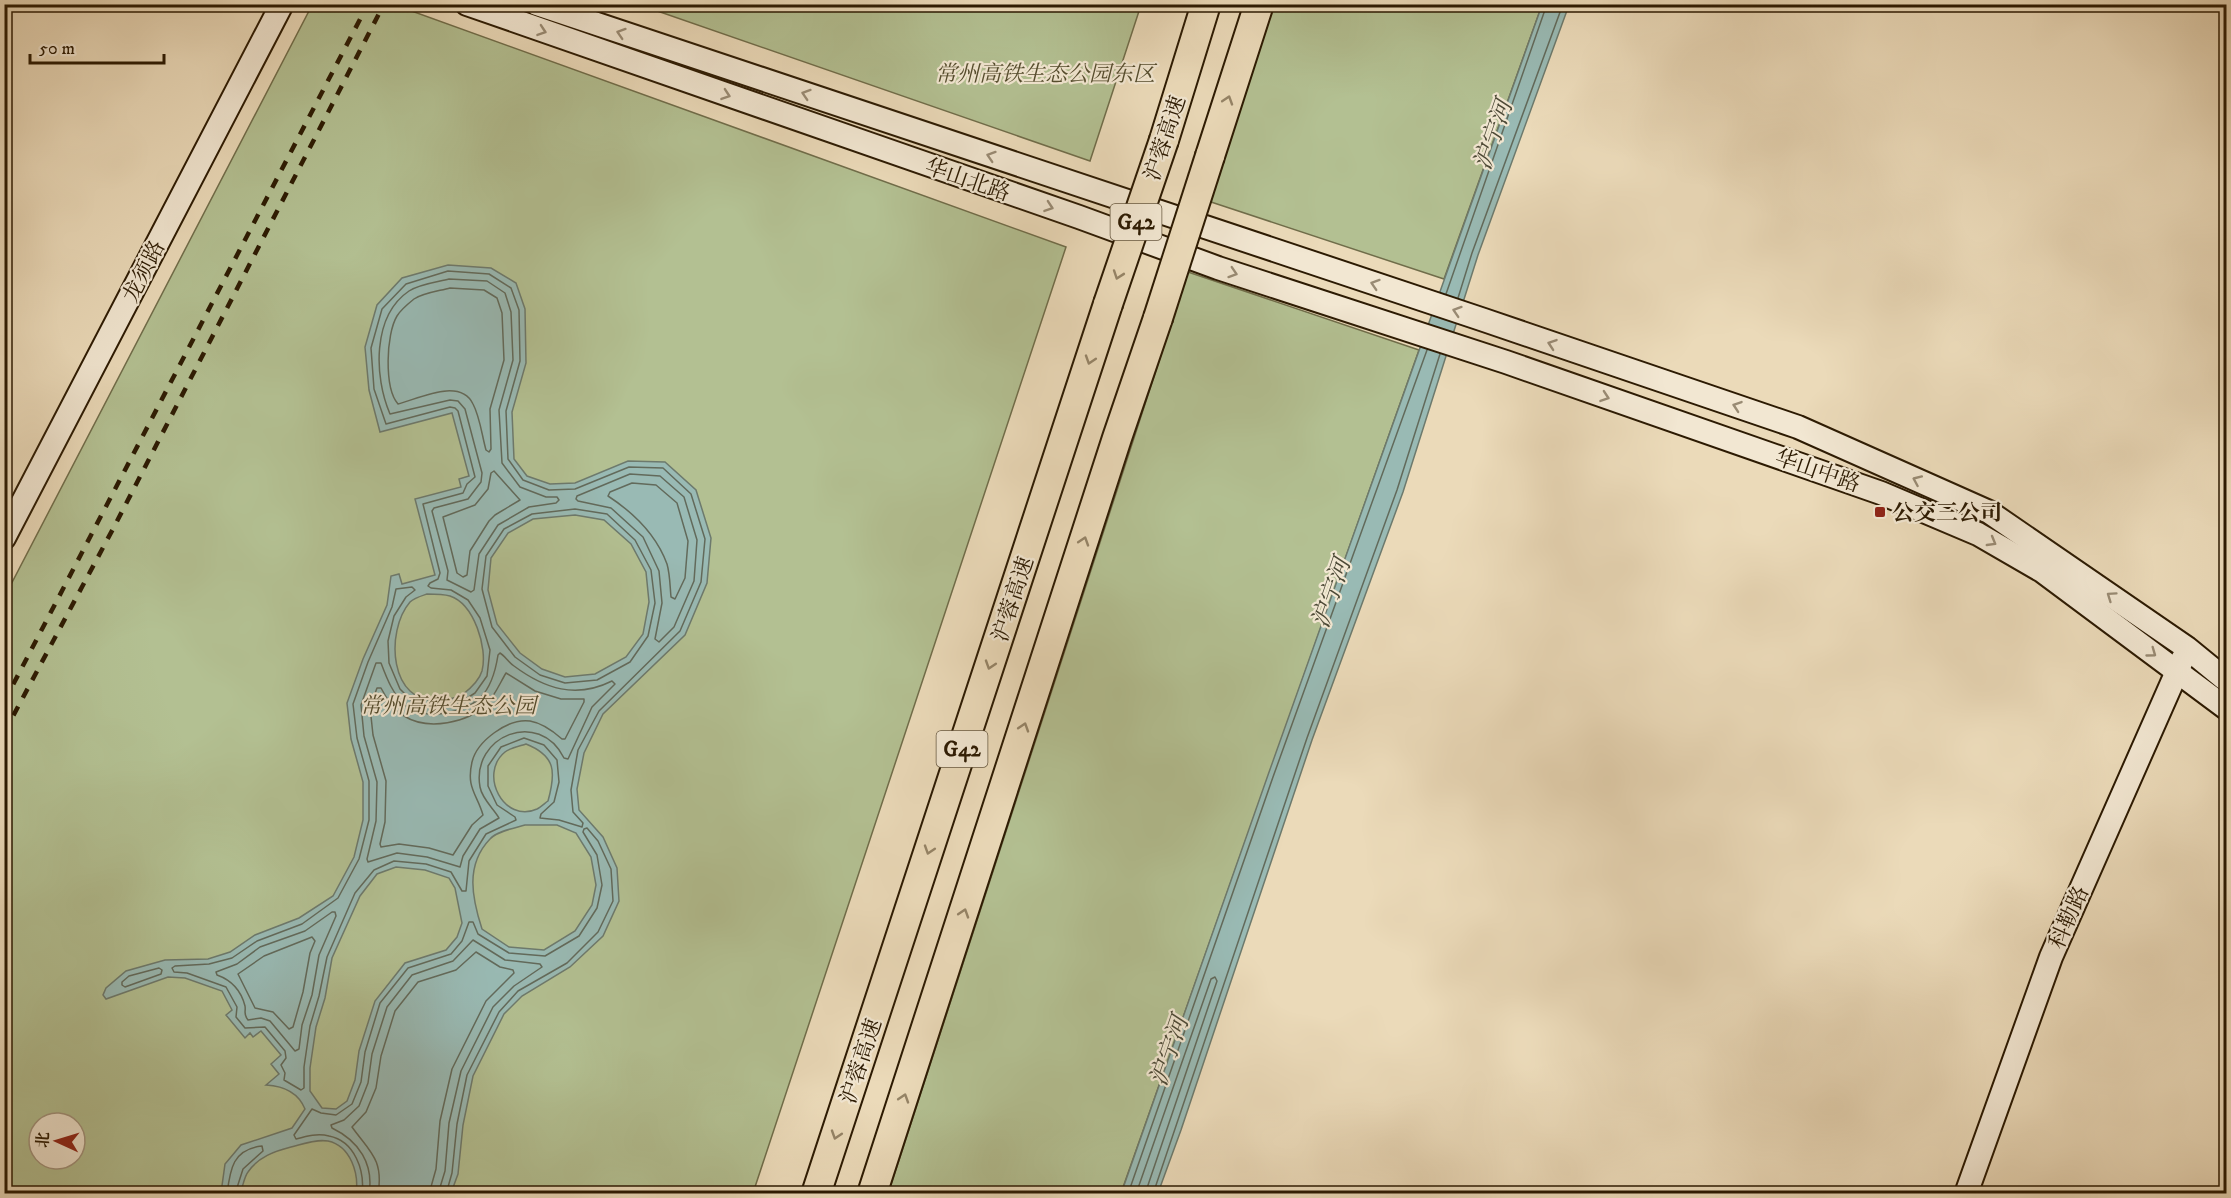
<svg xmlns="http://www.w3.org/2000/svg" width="2231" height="1198" font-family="'IM FELL DW Pica','Noto Serif SC',serif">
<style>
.green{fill:#b3c092;stroke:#706d4a;stroke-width:1.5;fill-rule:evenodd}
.water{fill:#99bab4;stroke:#6d7a6d;stroke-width:1.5;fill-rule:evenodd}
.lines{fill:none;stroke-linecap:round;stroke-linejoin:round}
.shore{stroke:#626a5b;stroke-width:1.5}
.secondary-casing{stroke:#2c1a02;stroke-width:26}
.highway-casing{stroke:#2c1a02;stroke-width:32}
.secondary{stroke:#f2e7d2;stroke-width:22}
.highway{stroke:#ebdab9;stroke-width:28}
.rail{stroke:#2c1a02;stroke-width:4.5;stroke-dasharray:10 10;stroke-linecap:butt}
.highway-bridge-casing{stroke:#2c1a02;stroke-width:32;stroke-linecap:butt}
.highway-bridge{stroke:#ebdab9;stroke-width:28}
.oneway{stroke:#998b74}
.oneway2{stroke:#958467}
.poi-dot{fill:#8f2418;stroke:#f2e7d2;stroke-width:2}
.labels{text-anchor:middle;stroke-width:4.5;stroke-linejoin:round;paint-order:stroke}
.shield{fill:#f2e7d2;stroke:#675840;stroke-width:1.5}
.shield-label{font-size:21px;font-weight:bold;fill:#2c1a02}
.park-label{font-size:22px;font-style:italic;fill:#544c2d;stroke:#f2e7d2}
.street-label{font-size:22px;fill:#2c1a02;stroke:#f2e7d2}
.poi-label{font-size:22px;font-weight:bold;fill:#2c1a02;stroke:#f2e7d2;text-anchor:start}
.water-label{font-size:24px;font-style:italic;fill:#4d4a37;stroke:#f2e7d2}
</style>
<rect width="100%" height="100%" fill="#ebdab9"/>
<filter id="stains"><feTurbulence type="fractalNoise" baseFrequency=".00333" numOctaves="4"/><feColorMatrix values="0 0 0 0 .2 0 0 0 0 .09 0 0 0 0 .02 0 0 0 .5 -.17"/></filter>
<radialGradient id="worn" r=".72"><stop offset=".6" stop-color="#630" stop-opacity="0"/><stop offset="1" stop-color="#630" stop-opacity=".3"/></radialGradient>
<g class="green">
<path d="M317 5H395L1066 247 753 1193H5V596L309 11ZM39 1123H75V1159H39Z"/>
<polygon points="640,5 1141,5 1090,161"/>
<polygon points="1273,5 1542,5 1444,279 1208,201"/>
<polygon points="1188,272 1419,350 1121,1193 888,1194"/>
</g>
<g class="water">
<polygon points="1542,5 1569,5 1478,255 1403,492 1312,740 1181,1130 1158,1193 1121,1194 1268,775"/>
<path d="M448 265 491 268 516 283 525 309 526 363 512 412 514 459 527 476 550 484 575 483 628 461 665 462 696 490 711 538 707 583 685 635 603 714 584 753 577 789 579 810 603 837 617 868 619 901 603 936 570 967 522 996 504 1014 473 1076 463 1125 458 1174 451 1193H356C359 1174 351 1146 328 1141 316 1139 303 1144 291 1147 275 1151 258 1157 248 1172 244 1177 243 1187 240 1193H221L225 1164 241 1145 292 1128 305 1109C298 1092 284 1086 266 1085L279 1074 271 1064 281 1055 261 1031 253 1037 250 1033 245 1038 226 1015 232 1010 222 991 185 978 168 977 106 999 103 995 106 988 126 971 165 960 208 959 230 952 255 935 299 918 333 896 354 857 363 820V782L351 739 347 703 363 659 387 605 391 576 399 574 402 584 435 575 415 499 461 487 459 479 469 476 452 413 380 432 369 390 365 347 377 305 402 278ZM575 515 604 520 631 544 646 572 649 602 643 634 626 657 595 674 565 677 542 669 520 653 497 624 488 590 491 558 508 533 533 519ZM427 594C434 594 443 594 450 596 474 604 488 648 482 671 479 681 470 689 462 695 455 699 448 699 440 700 389 706 385 631 410 602 414 598 421 596 427 594ZM526 744C556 756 556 772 548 801 545 803 541 807 537 809 504 824 478 774 505 752 510 748 520 746 526 744ZM525 825H557L576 833 591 857 596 885 592 905 575 931 544 950 509 947 482 929C472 898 465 865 490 839 497 831 515 828 525 825ZM396 867 425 870 449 878 455 888 462 923 457 937 446 950 405 963 375 1001 359 1051 355 1080 347 1101 336 1109 322 1108 310 1091V1068L316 1027 325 998 332 958 360 896 377 874Z"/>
</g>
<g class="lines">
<g class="shore">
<polygon points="448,271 489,274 511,288 519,310 520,361 506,411 508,459 523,480 549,490 575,489 629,467 663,468 691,494 705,539 701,582 680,631 599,711 578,750 571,790 573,812 583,823 582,827 559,820 540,818 541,814 554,802 559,782 557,760 544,745 524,738 501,747 488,766 488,786 497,805 515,817 516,820 486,834 469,861 466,891 462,891 451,872 426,864 394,861 374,870 355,893 327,957 319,996 310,1026 304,1067 304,1088 301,1090 284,1080 285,1073 281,1065 286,1058 285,1051 265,1027 245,1028 236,1017 237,1007 226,987 187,973 174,972 172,968 175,966 209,964 232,958 257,941 302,924 338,898 359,859 369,820 369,781 357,738 353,704 368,662 392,607 396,589 412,587 415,590 406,597 394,616 388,641 389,663 400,689 413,702 434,707 458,704 475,693 487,676 490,650 480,618 468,600 451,590 431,588 428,586 430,583 438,579 440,573 423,504 463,493 467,484 475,477 458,411 455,408 450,407 386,424 374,389 371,348 382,309 406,284"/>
<path d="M449 279 487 281 505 293 511 312 513 360 499 410 502 463 520 487 546 497H557L559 500 556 503 529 507 498 525 479 554 474 590 471 592 447 580 448 571 432 511 434 508 468 499 481 482 482 473 465 409 458 401 450 400 390 414C374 377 372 316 409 291 419 284 437 282 449 279Z"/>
<path d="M450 288 484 290 497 298 502 313 504 360 490 409 491 449 489 452 486 450C482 436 480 417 473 404 460 377 418 399 398 404 384 388 386 334 397 316 400 311 409 303 414 299 423 293 439 291 450 288Z"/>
<polyline points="1446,294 1547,4"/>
<polyline points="1458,298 1472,253 1563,4"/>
<polygon points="494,471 520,500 495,515 489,521 470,551 467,575 463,577 457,573 443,517 475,505 488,489 491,473"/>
<polygon points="630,474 660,476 684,497 697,540 694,581 674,627 659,642 655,639 662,603 659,571 643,537 611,508 578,501 576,499 577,496"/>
<path d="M632 483 656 485 677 503 688 541 685 578 675 599 671 597C670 587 670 574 667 564 656 534 634 513 608 496L610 492Z"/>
<polygon points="575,509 607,514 635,540 651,570 655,603 648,636 630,662 597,680 565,683 540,675 515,657 492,627 482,589 486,556 504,529 532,514"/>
<path d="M500 653C505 656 508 662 514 666 545 689 576 699 612 681L615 684 592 707 568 759 564 758C539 708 471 736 480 787 482 799 494 809 499 818L480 829 463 856 460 867 427 857 397 853 368 862 367 859 376 821 377 782 364 736 361 705 376 663H381C387 679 393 695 407 707 414 713 429 715 438 714 477 710 492 694 498 655Z"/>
<path d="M506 673 535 691 561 699H584V702L565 739H562C553 731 542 723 530 721 508 718 477 741 472 762 466 788 477 794 483 815L472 825 453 855 429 848 399 844 381 847 380 844 385 822 386 781 373 735 370 707 377 688H381C386 698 394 709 404 716 428 731 468 723 487 704 495 695 500 683 506 673Z"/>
<path d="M332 912H335L336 916 319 955 312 995 302 1025 299 1049 295 1051 270 1021 261 1018 248 1020C243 1014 246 1012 245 1006 241 990 231 980 217 975L216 972 237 964 260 947 305 931Z"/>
<polygon points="312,937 315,941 310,953 303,992 293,1027 289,1029 273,1012 255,1008 238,974 264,956"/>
<polygon points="159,968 162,970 161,974 125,987 122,985 122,982 129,976"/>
<path d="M227 1194C230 1169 233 1149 262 1146L263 1151 243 1169 235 1194"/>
<path d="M362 1194C365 1171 355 1141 329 1136 318 1133 307 1136 296 1139L294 1135 312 1109 321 1113 336 1115 352 1104 361 1082 365 1052 380 1003 408 968 451 954 462 941 469 922H473L478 934 509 953 545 956 579 936 597 908 602 885 597 855 583 832 584 829 587 828 598 841 611 869 613 901 598 932 567 963 518 991 499 1012 467 1075 457 1124 452 1173 446 1194"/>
<path d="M369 1194C374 1164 359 1141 332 1128L331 1125 344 1120 359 1106 368 1083 372 1054 387 1007 412 975 453 961 473 940 505 960 540 964 542 967 514 986 493 1007 461 1071 449 1123 445 1171 438 1194"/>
<path d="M378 1194C384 1159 369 1151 352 1127L366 1112 376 1088 381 1056 395 1011 418 982 456 970 476 952 500 967 513 970 514 973 486 1001 452 1069 440 1121 436 1169 429 1194"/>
<polyline points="1128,1194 1273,777 1427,350"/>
<polyline points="1136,1194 1211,979 1215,977 1217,981 1145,1194"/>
<polyline points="1153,1194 1307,738 1397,490 1440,354"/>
</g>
<g class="secondary-casing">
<g id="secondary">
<polyline points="467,4 1079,217 1218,268 1506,362 1881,493 1978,534 2042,571 2226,708"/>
<polyline points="537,4 1484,320 1798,427 1989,512 2187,648 2226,680"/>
<polyline points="4,538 282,4"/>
<polyline points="1966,1194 2051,957 2183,658"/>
</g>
</g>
<g class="highway-casing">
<g id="highway">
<polyline points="1164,140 1206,4"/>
<polyline points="1210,156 1259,4"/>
<polyline points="816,1194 1108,304"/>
<polyline points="872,1194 1117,438 1158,318"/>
</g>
</g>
<use href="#secondary" class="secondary"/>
<use href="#highway" class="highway"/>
<g class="rail">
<polyline points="4,702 368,4"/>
<polyline points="4,733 114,527 384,4"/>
</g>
<g class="highway-bridge-casing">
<g id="highway-bridge">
<polyline points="1108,304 1164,140"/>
<polyline points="1158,318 1210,156"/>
</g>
</g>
<use href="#highway-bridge" class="highway-bridge"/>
</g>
<defs><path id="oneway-chevron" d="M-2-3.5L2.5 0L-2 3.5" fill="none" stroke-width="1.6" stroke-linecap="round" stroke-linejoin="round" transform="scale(1.5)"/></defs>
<g class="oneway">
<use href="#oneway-chevron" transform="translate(542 31) rotate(19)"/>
<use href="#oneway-chevron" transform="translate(621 33) rotate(-162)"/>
<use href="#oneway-chevron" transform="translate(806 94) rotate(-162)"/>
<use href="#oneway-chevron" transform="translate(726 95) rotate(19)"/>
<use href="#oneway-chevron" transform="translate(991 156) rotate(-162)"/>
<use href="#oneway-chevron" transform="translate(1049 207) rotate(19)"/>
<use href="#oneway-chevron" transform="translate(1233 273) rotate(18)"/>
<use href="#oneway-chevron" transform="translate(1375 284) rotate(-162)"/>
<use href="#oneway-chevron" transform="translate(1457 311) rotate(-162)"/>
<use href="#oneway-chevron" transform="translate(1552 344) rotate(-161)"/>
<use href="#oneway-chevron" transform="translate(1605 397) rotate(19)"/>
<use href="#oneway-chevron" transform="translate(1737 406) rotate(-161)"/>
<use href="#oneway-chevron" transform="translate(1917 480) rotate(-156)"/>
<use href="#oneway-chevron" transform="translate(1992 542) rotate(30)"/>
<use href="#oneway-chevron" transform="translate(2111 596) rotate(-145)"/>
<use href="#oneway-chevron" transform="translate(2152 653) rotate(36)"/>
</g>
<g class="oneway2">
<use href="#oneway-chevron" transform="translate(1228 100) rotate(-72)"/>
<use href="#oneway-chevron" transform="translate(1118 275) rotate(109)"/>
<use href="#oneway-chevron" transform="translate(1090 360) rotate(108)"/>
<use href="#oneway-chevron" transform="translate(1084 541) rotate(-72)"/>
<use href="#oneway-chevron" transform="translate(990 665) rotate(108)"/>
<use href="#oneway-chevron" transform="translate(1024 727) rotate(-72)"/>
<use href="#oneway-chevron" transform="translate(929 850) rotate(108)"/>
<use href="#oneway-chevron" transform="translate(964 913) rotate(-72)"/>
<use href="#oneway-chevron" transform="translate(904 1098) rotate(-72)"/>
<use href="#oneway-chevron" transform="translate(836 1135) rotate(108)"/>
</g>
<rect class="poi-dot" x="1874" y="506" width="12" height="12" rx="3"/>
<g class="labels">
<g class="shield">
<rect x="1110.5" y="204" width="51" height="36" rx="4.5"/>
<rect x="936.5" y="731" width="51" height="36" rx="4.5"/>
</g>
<g class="shield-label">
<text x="1136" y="229">G42</text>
<text x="962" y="756">G42</text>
</g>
<g class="park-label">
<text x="1045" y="81">常州高铁生态公园东区</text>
<text x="448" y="713">常州高铁生态公园</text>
</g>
<g class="street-label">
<text transform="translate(1164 138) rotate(-72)" y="8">沪蓉高速</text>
<text transform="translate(968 179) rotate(19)" y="8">华山北路</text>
<text transform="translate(143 271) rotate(-63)" y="8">龙须路</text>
<text transform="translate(1818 470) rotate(19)" y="8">华山中路</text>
<text transform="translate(1012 599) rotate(-72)" y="8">沪蓉高速</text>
<text transform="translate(2068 917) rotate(-66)" y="8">科勒路</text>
<text transform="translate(860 1061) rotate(-72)" y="8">沪蓉高速</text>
</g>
<g class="poi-label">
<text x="1892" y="520">公交三公司</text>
</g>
<g class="water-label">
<text transform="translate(1493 135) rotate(-71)" y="8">沪宁河</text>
<text transform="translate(1331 593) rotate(-71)" y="8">沪宁河</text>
<text transform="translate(1169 1051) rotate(-71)" y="8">沪宁河</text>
</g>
</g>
<rect width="2231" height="1198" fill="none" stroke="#ebdab9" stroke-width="24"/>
<rect x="6" y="6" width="2219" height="1186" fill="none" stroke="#2c1a02" stroke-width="3"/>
<rect x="12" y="12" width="2207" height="1174" fill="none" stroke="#2c1a02" stroke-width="1.5"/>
<g transform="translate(57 1141) rotate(274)"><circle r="28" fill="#f2e7d2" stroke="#a3957f" stroke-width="1.5"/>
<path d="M0-4.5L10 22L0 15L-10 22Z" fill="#8f2418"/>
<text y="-9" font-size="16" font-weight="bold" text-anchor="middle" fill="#2c1a02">北</text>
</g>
<path d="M30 54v9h134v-9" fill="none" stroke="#2c1a02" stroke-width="3"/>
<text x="39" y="54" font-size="18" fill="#2c1a02" stroke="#f2e7d2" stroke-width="4.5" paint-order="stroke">50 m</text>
<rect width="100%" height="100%" filter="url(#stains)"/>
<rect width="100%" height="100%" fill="url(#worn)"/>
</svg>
